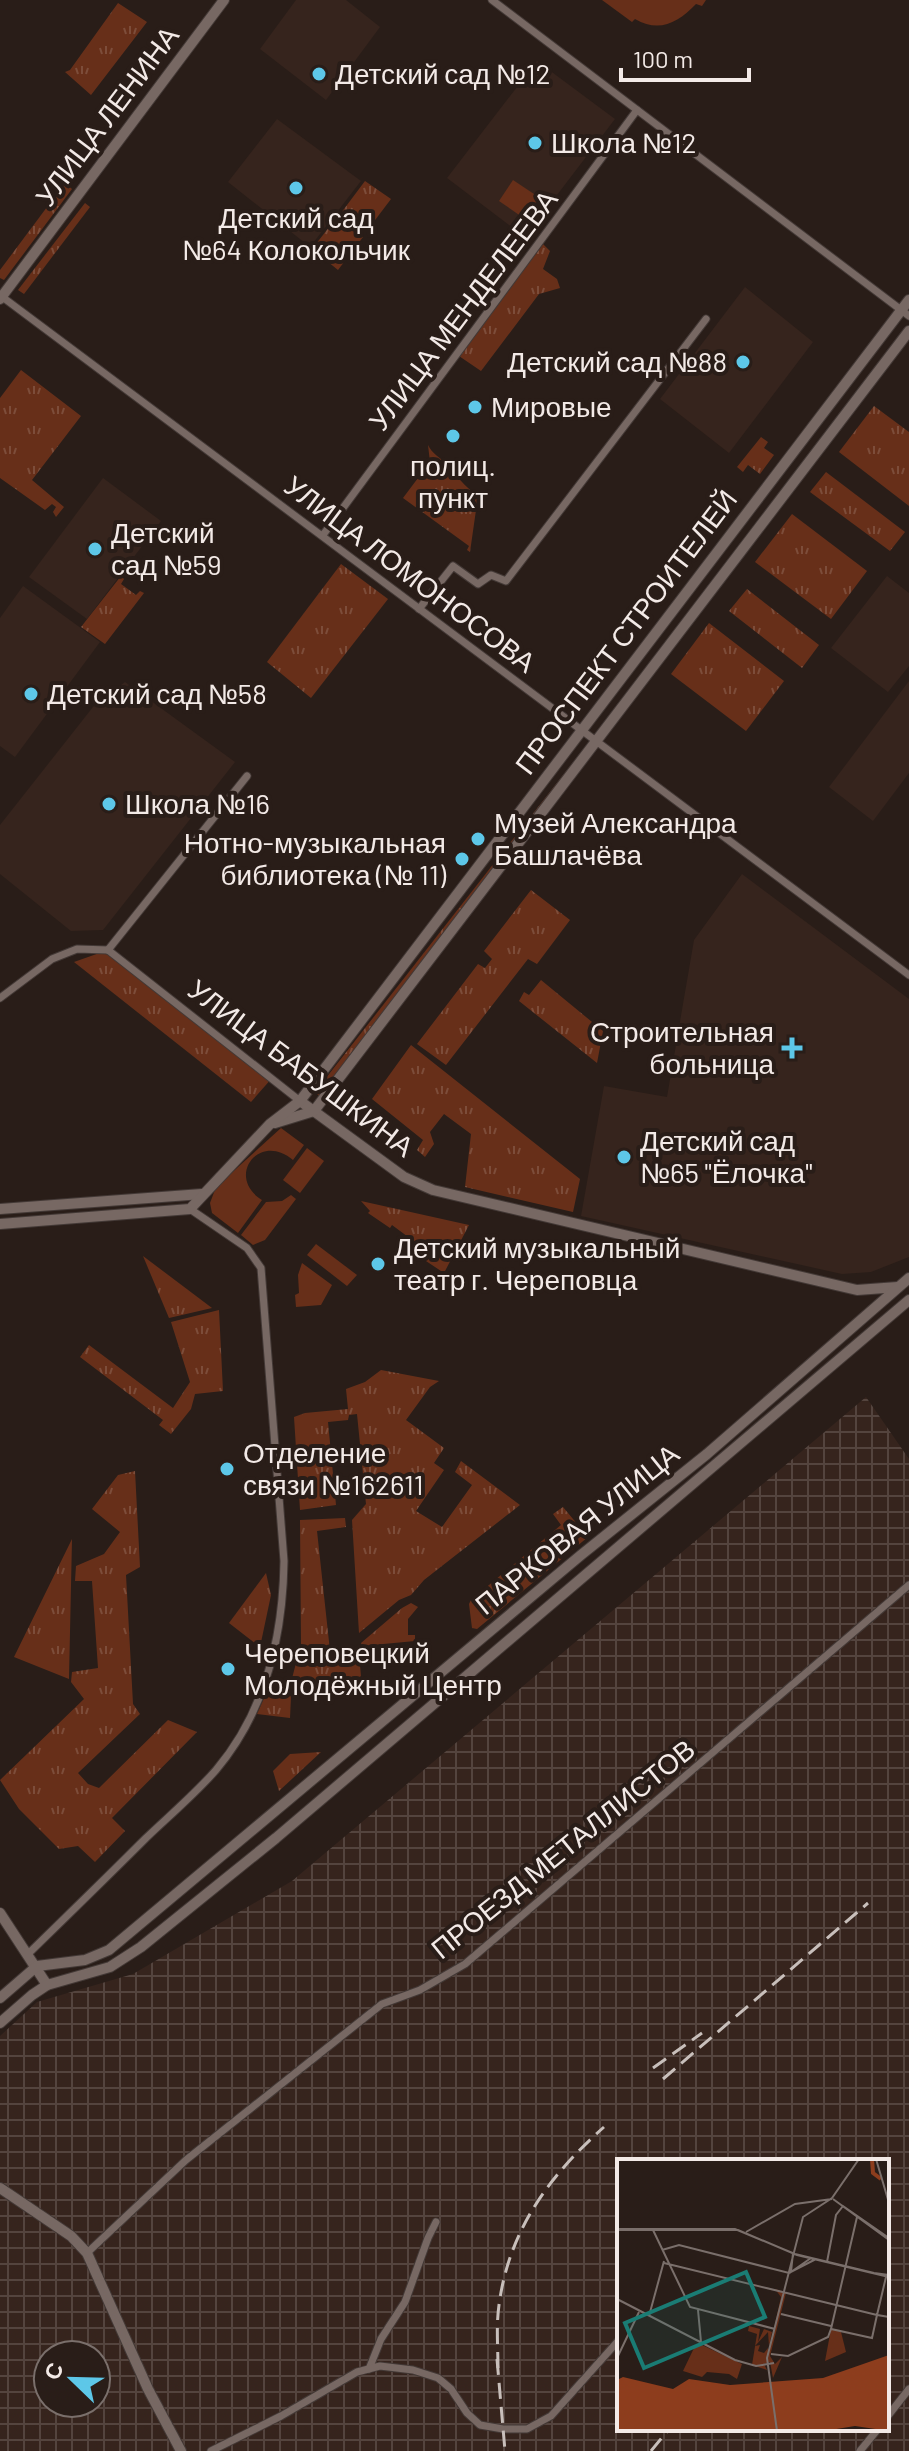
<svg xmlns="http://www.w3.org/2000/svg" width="909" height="2451" font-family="Barlow,sans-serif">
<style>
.built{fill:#36241d}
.industrial{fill:url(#industrial-grid);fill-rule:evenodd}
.grass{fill:url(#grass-tufts)}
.park{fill:#672f19}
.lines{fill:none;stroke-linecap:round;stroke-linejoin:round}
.street-casing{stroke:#433936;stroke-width:9}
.secondary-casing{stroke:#433936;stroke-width:12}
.street{stroke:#776863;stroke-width:7}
.secondary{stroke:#776863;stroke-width:10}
.rail{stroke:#c8bfbb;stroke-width:3;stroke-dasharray:16 8;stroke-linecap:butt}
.poi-dot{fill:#5dc7e8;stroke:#291d18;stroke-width:3}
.labels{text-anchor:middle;stroke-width:8;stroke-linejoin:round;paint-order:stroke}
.poi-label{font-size:28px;fill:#f3eae7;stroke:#291d18;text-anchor:start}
.street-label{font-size:28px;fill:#f3eae7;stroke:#291d18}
.inset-river{fill:none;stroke:#8d3d1d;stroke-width:4}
.inset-road{fill:none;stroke:#7a6f6b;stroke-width:2}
.view{fill:#1a7c74;fill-opacity:0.15;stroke:#1a7c74;stroke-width:4}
.inset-edge{fill:none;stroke:#f3eae7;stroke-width:4}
</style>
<defs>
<pattern id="industrial-grid" width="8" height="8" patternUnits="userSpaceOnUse" patternTransform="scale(2)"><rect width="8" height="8" fill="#36241d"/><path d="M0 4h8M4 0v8" fill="none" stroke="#54443e"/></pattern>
<pattern id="grass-tufts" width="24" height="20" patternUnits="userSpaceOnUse" patternTransform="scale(2)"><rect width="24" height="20" fill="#672f19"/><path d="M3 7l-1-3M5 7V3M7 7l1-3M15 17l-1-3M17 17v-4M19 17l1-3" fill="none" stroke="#7d4d3a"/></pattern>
</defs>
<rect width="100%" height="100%" fill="#291d18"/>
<g class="built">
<polygon points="296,0 346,0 380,27 326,100 260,49"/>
<polygon points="537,61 615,119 525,237 447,178"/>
<polygon points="277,119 361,181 310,247 228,182"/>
<polygon points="745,287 813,342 729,453 660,399"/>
<polygon points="103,478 161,521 87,619 29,577"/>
<polygon points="887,576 909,593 909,666 888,692 831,648"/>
<polygon points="23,586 100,642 15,757 0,746 0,618"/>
<polygon points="909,681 909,773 873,821 829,787"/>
<polygon points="125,682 235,762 103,930 71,931 0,874 0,825 93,707"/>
<polygon points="742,874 909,999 909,1257 871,1272 842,1274 581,1216 604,1086 667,1097 694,940"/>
</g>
<path class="industrial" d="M866 1397 909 1459V2451H0V2036L37 2002 133 1974 292 1881ZM619 2161H887V2429H619ZM48 2355H96V2403H48Z"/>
<g class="grass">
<polygon points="118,3 147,22 91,95 65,72 70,70"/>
<polygon points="365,181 391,199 366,232 341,213"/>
<polygon points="65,183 72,189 4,280 0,278 0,270"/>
<polygon points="85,203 90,207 24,294 18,290"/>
<polygon points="337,217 363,237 338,270 312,249"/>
<polygon points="543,244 550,251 543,269 557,279 560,288 539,294 481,371 459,356"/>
<polygon points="21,370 81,416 32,480 64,507 56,517 53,512 56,507 52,504 45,510 0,478 0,398"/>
<polygon points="874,406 909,432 909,506 839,452"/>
<polygon points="761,437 768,442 764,448 774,455 760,474 748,465 743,472 737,467"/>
<path d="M428 445C432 454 440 457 446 464 457 476 464 486 478 496L470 552 467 550 469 546 403 498 430 462Z"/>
<polygon points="826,472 905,532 890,551 810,492"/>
<polygon points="792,514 867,571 831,619 755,562"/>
<polygon points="341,564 388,599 311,698 267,662"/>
<polygon points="121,576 124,579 121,584 136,595 140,591 144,593 105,644 81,627"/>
<polygon points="747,589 819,645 802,668 729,611"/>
<polygon points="709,623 784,681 746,731 671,674"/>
<polygon points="585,747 589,749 321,1098 315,1092"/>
<polygon points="531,890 570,920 537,964 528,959 446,1065 417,1044 478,964 485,968 492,959 484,951"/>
<polygon points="108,950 272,1078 251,1102 74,962"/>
<polygon points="541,980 603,1031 597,1063 519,1001 524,992 529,995"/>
<polygon points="411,1045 580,1179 573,1212 465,1187 471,1134 444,1114 430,1132 434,1144 425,1157 417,1150 423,1140 372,1099"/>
<polygon points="361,1201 469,1225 444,1273 414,1253 419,1245 392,1225 390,1228 368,1213 370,1211"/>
<polygon points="143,1256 212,1308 169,1318"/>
<polygon points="219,1310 223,1391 195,1394 191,1409 171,1434 159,1425 163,1420 80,1357 89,1345 173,1408 190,1382 171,1322"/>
<polygon points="381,1370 439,1381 430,1387 406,1420 444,1448 434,1463 444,1470 416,1511 442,1527 472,1485 455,1472 461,1461 520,1505 424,1580 411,1595 399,1600 359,1633 352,1520 366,1504 357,1414 349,1415 348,1420 328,1422 336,1505 300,1510 294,1417 305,1413 348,1409 346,1389 365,1382"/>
<polygon points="135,1471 140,1567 126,1575 133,1704 140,1714 78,1773 88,1784 99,1788 168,1720 197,1732 112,1818 125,1831 95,1862 78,1846 59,1849 19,1809 0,1780 84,1699 71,1682 72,1672 98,1668 92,1581 75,1581 76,1566 104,1554 120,1532 92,1509 118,1475"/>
<polygon points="563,1507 588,1537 477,1629 472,1628 469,1604 471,1600 561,1525 553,1514"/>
<polygon points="345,1518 346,1527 317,1531 330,1651 354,1649 355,1658 360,1665 362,1688 322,1694 306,1689 299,1693 289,1690 301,1644 300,1520"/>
<polygon points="72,1539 69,1678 69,1679 14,1657"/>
<polygon points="266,1573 271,1595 260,1647 229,1623"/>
<polygon points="411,1603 418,1607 408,1619 408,1635 415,1635 415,1641 362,1646 361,1643 402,1608"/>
<polygon points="269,1687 291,1696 290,1718 257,1714"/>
<polygon points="321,1752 279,1791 273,1771 290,1754"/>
</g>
<g class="park">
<path d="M602 0H706L702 6 696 4C678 23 659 33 635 19L632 22Z"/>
<polygon points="513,180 540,198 525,219 499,201"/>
<path d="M281 1128 304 1145 293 1160C259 1131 225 1177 262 1200L238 1233 212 1213 210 1203 216 1187Z"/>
<polygon points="307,1148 324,1161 300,1193 283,1180"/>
<polygon points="291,1195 296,1199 265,1240 253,1245 241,1235 266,1202 282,1201"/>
<polygon points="316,1244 357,1275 347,1286 307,1255"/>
<polygon points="302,1263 332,1285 321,1305 296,1307 295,1295 299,1293 298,1275"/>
</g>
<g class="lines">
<g class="street-casing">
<g id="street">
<polyline points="492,0 909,316"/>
<polyline points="1,296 909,975"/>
<polyline points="323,535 637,110"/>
<polyline points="419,609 453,566 478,584 491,575 506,581 706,319"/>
<polyline points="108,950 300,1101"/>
<polyline points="108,950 247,776"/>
<polyline points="0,998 52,959 77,949 108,950"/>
<path d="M29 1953C68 1915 107 1877 146 1838 169 1816 195 1794 216 1770 266 1711 283 1636 284 1561L261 1268 247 1248 190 1209"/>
<polyline points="87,2253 186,2160 382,2004 420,1990 465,1964 909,1585"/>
<polyline points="369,2369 381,2339 405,2302 428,2238 436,2222"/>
<polyline points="887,2417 909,2389"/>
<polyline points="211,2451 281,2416 357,2372 380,2366 413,2370 438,2378 451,2389 467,2413 480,2425 503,2429 527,2429 551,2416 619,2340"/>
<polyline points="860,2451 878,2429"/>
</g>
</g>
<g class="secondary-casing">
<g id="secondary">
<polyline points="0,299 224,0"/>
<polyline points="300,1101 404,1177 433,1190 857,1290 898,1287"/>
<polyline points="275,1123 314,1111 317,1107 909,331"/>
<polyline points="0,1209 202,1194"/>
<polyline points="0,1224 190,1209 270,1124 300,1101 909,300"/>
<polyline points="0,1913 47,1985"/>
<polyline points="0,1998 37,1966 85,1960 109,1950 581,1555 707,1454 909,1278"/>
<polyline points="0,2023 32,1995 47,1985 110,1967 141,1947 276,1838 909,1300"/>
<polyline points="0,2188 71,2236 87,2253 148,2389 181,2451"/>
</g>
</g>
<use href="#street" class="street"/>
<use href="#secondary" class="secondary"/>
<g class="rail">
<polyline points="653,2068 702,2033"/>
<polyline points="663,2079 868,1903"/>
<polyline points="497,2359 505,2451"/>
<path d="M498 2368C498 2347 496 2326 499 2305 509 2230 549 2176 604 2127"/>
<polyline points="651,2451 669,2429"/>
</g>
</g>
<g class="poi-dot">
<circle cx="319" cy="74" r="8"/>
<circle cx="535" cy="143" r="8"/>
<circle cx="296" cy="188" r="8"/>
<circle cx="743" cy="362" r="8"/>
<circle cx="475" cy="407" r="8"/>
<circle cx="453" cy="436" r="8"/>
<circle cx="95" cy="549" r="8"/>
<circle cx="31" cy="694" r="8"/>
<circle cx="109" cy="804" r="8"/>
<circle cx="478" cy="839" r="8"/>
<circle cx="462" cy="859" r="8"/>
<path d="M788 1036h8v8h8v8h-8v8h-8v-8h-8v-8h8z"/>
<circle cx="624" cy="1157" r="8"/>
<circle cx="378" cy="1264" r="8"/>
<circle cx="227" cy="1469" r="8"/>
<circle cx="228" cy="1669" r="8"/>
</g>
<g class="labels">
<g class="poi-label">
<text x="335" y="84">Детский сад №12</text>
<text x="551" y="153">Школа №12</text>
<text x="296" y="228" text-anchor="middle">Детский сад<tspan x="296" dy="32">№64 Колокольчик</tspan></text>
<text x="727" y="372" text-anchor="end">Детский сад №88</text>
<text x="491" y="417">Мировые</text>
<text x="453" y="476" text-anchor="middle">полиц.<tspan x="453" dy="32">пункт</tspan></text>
<text x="111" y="543">Детский<tspan x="111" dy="32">сад №59</tspan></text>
<text x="47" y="704">Детский сад №58</text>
<text x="125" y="814">Школа №16</text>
<text x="494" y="833">Музей Александра<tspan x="494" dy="32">Башлачёва</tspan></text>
<text x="446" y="853" text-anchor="end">Нотно-музыкальная<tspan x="446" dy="32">библиотека (№ 11)</tspan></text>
<text x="774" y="1042" text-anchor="end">Строительная<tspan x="774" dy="32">больница</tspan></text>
<text x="640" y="1151">Детский сад<tspan x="640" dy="32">№65 "Ёлочка"</tspan></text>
<text x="394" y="1258">Детский музыкальный<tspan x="394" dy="32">театр г. Череповца</tspan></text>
<text x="243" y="1463">Отделение<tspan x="243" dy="32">связи №162611</tspan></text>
<text x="244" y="1663">Череповецкий<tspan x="244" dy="32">Молодёжный Центр</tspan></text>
</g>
<g class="street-label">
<text transform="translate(107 116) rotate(-53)" y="10">УЛИЦА ЛЕНИНА</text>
<text transform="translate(463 310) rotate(-53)" y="10">УЛИЦА МЕНДЕЛЕЕВА</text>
<text transform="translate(410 574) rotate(37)" y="10">УЛИЦА ЛОМОНОСОВА</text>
<text transform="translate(626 632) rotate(-53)" y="10">ПРОСПЕКТ СТРОИТЕЛЕЙ</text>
<text transform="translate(301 1068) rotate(37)" y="10">УЛИЦА БАБУШКИНА</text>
<text transform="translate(577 1529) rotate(-39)" y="10">ПАРКОВАЯ УЛИЦА</text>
<text transform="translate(563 1849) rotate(-39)" y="10">ПРОЕЗД МЕТАЛЛИСТОВ</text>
</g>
</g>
<g transform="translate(617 2159)">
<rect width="272" height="272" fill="#291d18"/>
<path d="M158 130 169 134 153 197 158 205 165 198 156 219 153 203 147 205 150 211 135 206 140 175 131 172 132 167 143 170 141 183 147 170 155 173 152 187 151 173 138 187 143 186 141 192 147 194 151 189V196L164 138Z" fill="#672f19"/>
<path d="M214 170 224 173 229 193 208 202ZM85 186 125 205 120 220 112 215 90 213 85 218 66 212 77 189Z" fill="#672f19"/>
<path d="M272 196V272L238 267 207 272 0 271V221L6 218 56 230 72 220 113 226 206 219Z" fill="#8d3d1d"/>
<path class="inset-river" d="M255 0 256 14 264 20"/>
<path class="inset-road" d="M259 0 272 44M216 40 272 81M0 70H118L178 95 257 114 272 116V104M0 71H121L180 96 272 118M36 71 73 148 158 170M129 73 178 45 215 40M45 91 62 86 172 114 199 100M176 94 174 113 194 99M210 103 219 56 226 47 272 79M47 104 260 156 269 118M0 140 118 201 139 207 157 204M81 151 84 183M164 155 214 167M32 157 47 102M214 170 240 58M154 195 171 197 211 178 214 170 255 179 260 156 272 158M0 199 22 153M160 272 150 199 186 58 215 39 242 0"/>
<path class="view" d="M129 113 148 158 27 209 8 164Z"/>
<rect width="272" height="272" class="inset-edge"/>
</g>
<g transform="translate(72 2379) rotate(293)"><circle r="38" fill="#291d18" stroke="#7a6f6b" stroke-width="2"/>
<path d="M0-6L14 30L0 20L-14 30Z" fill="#5dc7e8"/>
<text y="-12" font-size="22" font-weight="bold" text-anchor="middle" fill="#f3eae7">С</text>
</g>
<path d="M621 68v12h128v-12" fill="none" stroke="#f3eae7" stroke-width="4"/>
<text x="633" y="68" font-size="24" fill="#f3eae7" stroke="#291d18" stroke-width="6" paint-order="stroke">100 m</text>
</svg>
